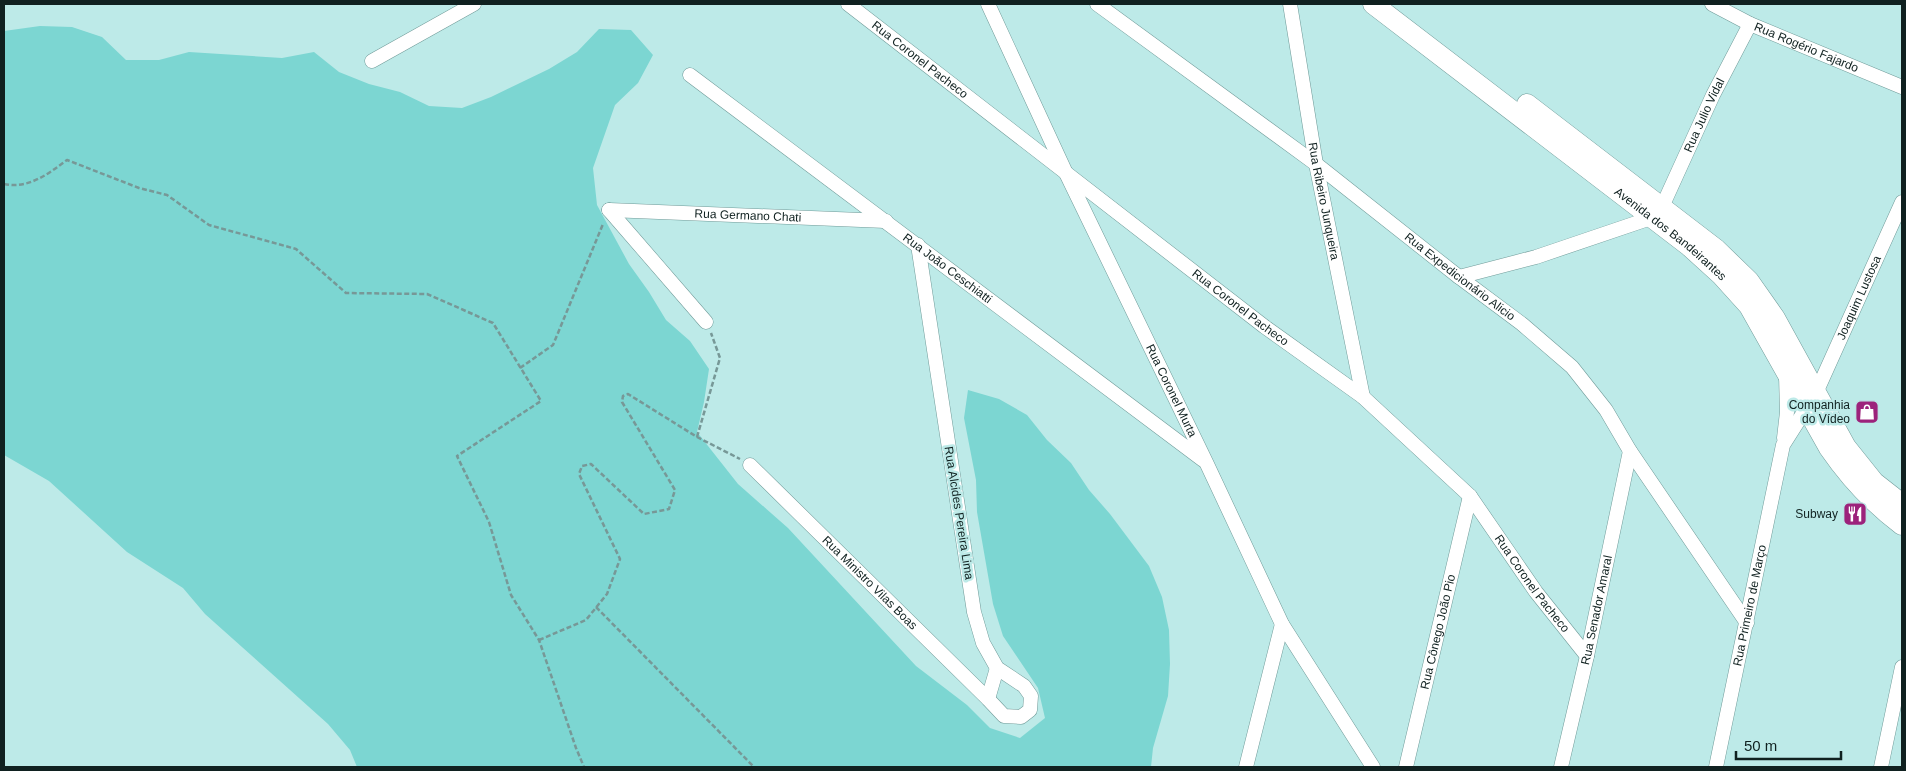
<svg xmlns="http://www.w3.org/2000/svg" width="1906" height="771" font-family="Arial,sans-serif">
<style>
.green{fill:#7cd6d2}
.lines{fill:none;stroke-linecap:round;stroke-linejoin:round}
.street-casing{stroke:#709b99;stroke-width:15}
.secondary-casing{stroke:#709b99;stroke-width:21}
.path{stroke:#779897;stroke-width:2.5;stroke-dasharray:5 2.5;stroke-linecap:butt}
.street{stroke:#fff;stroke-width:14}
.secondary{stroke:#fff;stroke-width:20}
.labels{text-anchor:middle;stroke-width:5;stroke-linejoin:round;paint-order:stroke}
.street-label{font-size:12px;fill:#102120;stroke:#bdeae8}
.poi-label{font-size:12px;fill:#102120;stroke:#bdeae8;text-anchor:end}
</style>
<rect width="100%" height="100%" fill="#bdeae8"/>
<polygon class="green" points="40,26 72,27 102,37 126,60 159,60 189,52 282,58 314,52 339,72 369,84 400,92 429,106 462,108 491,97 549,69 577,52 599,29 631,30 653,55 638,83 615,105 593,168 597,205 629,264 649,292 666,320 690,341 709,369 704,402 697,432 738,484 788,528 916,666 967,705 990,728 1020,738 1045,718 1038,688 1003,636 993,604 977,512 976,480 964,418 968,390 999,399 1027,415 1047,440 1071,463 1089,490 1110,514 1149,566 1162,597 1169,630 1170,664 1168,696 1153,748 1151,767 357,767 350,750 328,724 205,614 183,588 127,552 49,481 4,455 4,31"/>
<g class="lines">
<g class="street-casing">
<g id="street">
<path id="s1" d="M848 4 1265 327 1363 397 1470 496 1536 592 1587 656"/>
<path id="s2" d="M988 4 1065 171 1206 462 1282 624 1373 767"/>
<path id="s3" d="M1097 4 1316 164 1459 277 1522 324 1572 367 1606 410 1630 451 1747 623"/>
<path id="s4" d="M1290 4 1316 164 1363 397"/>
<path id="s5" d="M1712 4 1750 24 1902 87"/>
<polyline points="372,61 474,4"/>
<path id="s6" d="M690 75 1203 460"/>
<path id="s7" d="M1662 207 1713 95 1750 24"/>
<path id="s8" d="M609 210 886 221"/>
<polyline points="609,210 706,322"/>
<polyline points="1459,277 1536,257 1651,218"/>
<polyline points="1784,438 1787,412 1786,375"/>
<path id="s9" d="M750 465 988 699 1004 716 1021 717 1030 710 1031 696 1024 686 997 668 983 643 974 612 918 245"/>
<polyline points="988,699 997,668"/>
<polyline points="1246,767 1282,624"/>
<path id="s10" d="M1406 767 1470 496"/>
<path id="s11" d="M1561 767 1587 656 1630 451"/>
<path id="s12" d="M1716 767 1783 445 1816 393 1902 202"/>
<polyline points="1881,767 1902,667"/>
</g>
</g>
<g class="secondary-casing">
<g id="secondary">
<path id="s13" d="M1373 4 1689 246 1721 275 1749 306 1829 448C1849 477 1874 504 1902 525"/>
<polyline points="1527,104 1716,249 1749,281 1775,318 1846,447 1874,482 1902,504"/>
</g>
</g>
<g class="path">
<path d="M4 184C29 189 48 174 67 160L139 188 167 195 209 225 296 249 346 293 427 294 493 323 541 401 457 456 489 522 511 595 539 640 576 748 584 767"/>
<polyline points="520,368 553,345 603,224"/>
<polyline points="697,437 720,358 711,333"/>
<polyline points="596,607 754,767"/>
<polyline points="539,640 586,620 607,594 620,559 579,474 582,466 591,464 644,514 669,509 675,490 622,402 623,396 628,394 697,437 740,459"/>
</g>
<use href="#street" class="street"/>
<use href="#secondary" class="secondary"/>
</g>
<defs>
<g id="shop-square" transform="scale(1.25)"><rect x="-9" y="-9" width="18" height="18" rx="4" fill="#9c227b" stroke="#bdeae8"/><path d="M-5-2.5h2.3a2.7 3.5 0 0 1 5.4 0H5L5.5 6h-11ZM-1.5-2.5h3a1.5 2.3 0 0 0-3 0Z" fill="#fff"/></g>
<g id="restaurant-square" transform="scale(1.25)"><rect x="-9" y="-9" width="18" height="18" rx="4" fill="#9c227b" stroke="#bdeae8"/><path d="M-5-6h1v4h1v-4h1v4h1v-4h1v5L-1.5 .5V6h-2V.5L-5-1ZM5-6V6H3V1.5H1.5Q1.5-4 5-6Z" fill="#fff"/></g>
</defs>
<g fill-rule="evenodd">
<use href="#shop-square" x="1867" y="412"/>
<use href="#restaurant-square" x="1855" y="514"/>
</g>
<g class="labels">
<g class="street-label">
<text dy="4" stroke="none"><textPath href="#s5" startOffset="104">Rua Rogério Fajardo</textPath></text>
<text dy="4" stroke="none"><textPath href="#s1" startOffset="91">Rua Coronel Pacheco</textPath></text>
<text dy="4" stroke="none"><textPath href="#s7" startOffset="101">Rua Julio Vidal</textPath></text>
<text dy="4" stroke="none"><textPath href="#s4" startOffset="200">Rua Ribeiro Junqueira</textPath></text>
<text dy="4" stroke="none"><textPath href="#s8" startOffset="139">Rua Germano Chati</textPath></text>
<text dy="4" stroke="none"><textPath href="#s13" startOffset="376">Avenida dos Bandeirantes</textPath></text>
<text dy="4" stroke="none"><textPath href="#s6" startOffset="322">Rua João Ceschiatti</textPath></text>
<text dy="4" stroke="none"><textPath href="#s3" startOffset="454">Rua Expedicionário Alicio</textPath></text>
<text dy="4" stroke="none"><textPath href="#s12" startOffset="495">Joaquim Lustosa</textPath></text>
<text dy="4" stroke="none"><textPath href="#s1" startOffset="496">Rua Coronel Pacheco</textPath></text>
<text dy="4" stroke="none"><textPath href="#s2" startOffset="428">Rua Coronel Murta</textPath></text>
<text transform="translate(959 513) rotate(81)" y="4">Rua Alcides Pereira Lima</text>
<text dy="4" stroke="none"><textPath href="#s9" startOffset="168">Rua Ministro Vilas Boas</textPath></text>
<text dy="4" stroke="none"><textPath href="#s1" startOffset="901">Rua Coronel Pacheco</textPath></text>
<text dy="4" stroke="none"><textPath href="#s12" startOffset="165">Rua Primeiro de Março</textPath></text>
<text dy="4" stroke="none"><textPath href="#s11" startOffset="161">Rua Senador Amaral</textPath></text>
<text dy="4" stroke="none"><textPath href="#s10" startOffset="139">Rua Cônego João Pio</textPath></text>
</g>
<g class="poi-label">
<text x="1850" y="409">Companhia<tspan x="1850" dy="14">do Vídeo</tspan></text>
<text x="1838" y="518">Subway</text>
</g>
</g>
<rect width="1906" height="771" fill="none" stroke="#102120" stroke-width="10"/>
<path d="M1736 751v8h105v-8" fill="none" stroke="#102120" stroke-width="2.5"/>
<text x="1744" y="751" font-size="15" fill="#102120" stroke="#bdeae8" stroke-width="4" paint-order="stroke">50 m</text>
</svg>
